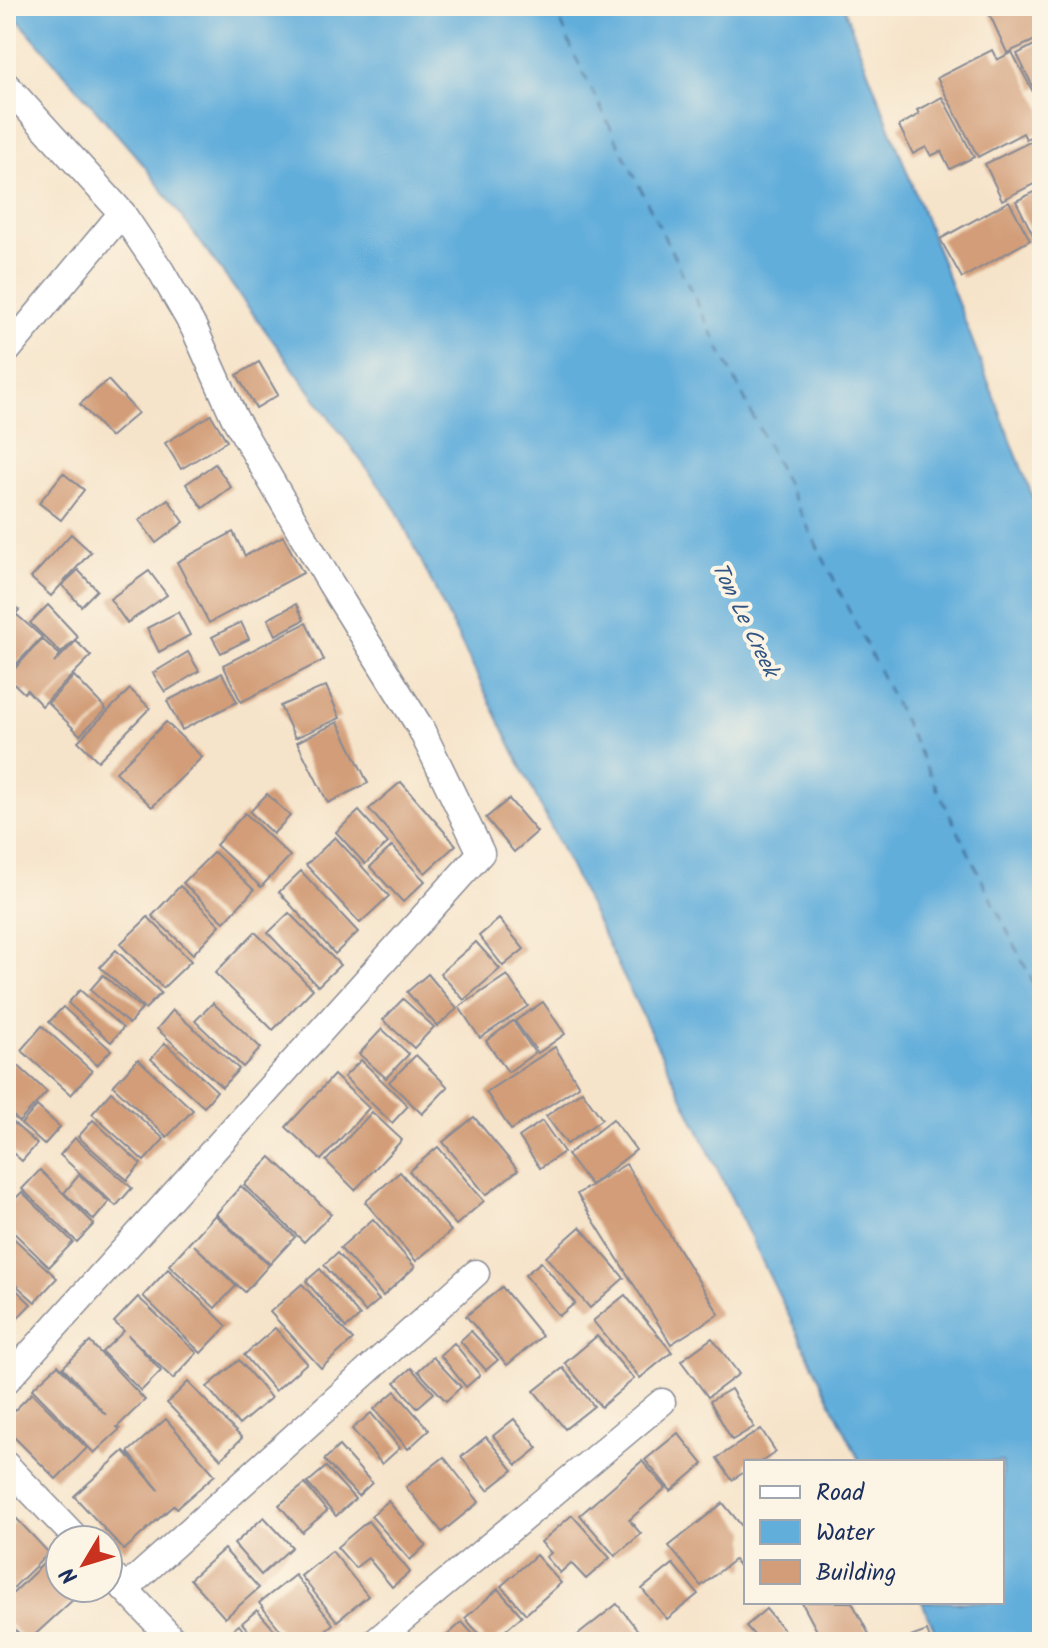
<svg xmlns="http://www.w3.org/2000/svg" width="1048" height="1648" font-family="Kalam,sans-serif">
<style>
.water{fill:#62aedb;stroke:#3e6e9c;stroke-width:2}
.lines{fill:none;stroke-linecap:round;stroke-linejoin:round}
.ferry{stroke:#305584;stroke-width:2;stroke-dasharray:10 8;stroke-linecap:butt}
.building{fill:#d29d78}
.minor-casing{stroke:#888a94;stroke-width:29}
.minor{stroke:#fff;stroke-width:26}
.labels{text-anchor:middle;stroke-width:8;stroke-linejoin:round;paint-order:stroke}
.water-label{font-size:22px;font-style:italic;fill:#305584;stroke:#fcf5e5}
</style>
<rect width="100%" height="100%" fill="#fcf5e5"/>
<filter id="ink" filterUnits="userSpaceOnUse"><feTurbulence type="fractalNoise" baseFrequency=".0125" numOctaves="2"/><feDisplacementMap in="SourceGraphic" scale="16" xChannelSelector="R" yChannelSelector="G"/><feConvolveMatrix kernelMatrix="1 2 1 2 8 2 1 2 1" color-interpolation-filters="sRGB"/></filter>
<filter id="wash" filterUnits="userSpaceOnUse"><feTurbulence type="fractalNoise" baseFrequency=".006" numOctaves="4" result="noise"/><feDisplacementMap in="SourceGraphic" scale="32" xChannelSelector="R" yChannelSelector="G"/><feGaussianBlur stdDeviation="1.8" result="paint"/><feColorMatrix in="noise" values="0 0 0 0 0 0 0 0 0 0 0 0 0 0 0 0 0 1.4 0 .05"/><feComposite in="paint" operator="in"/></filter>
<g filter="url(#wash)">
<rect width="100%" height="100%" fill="#f6e4ca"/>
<polygon class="water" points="6,6 843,6 1042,521 1042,1642 940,1642 922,1602 1002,1602 1002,1462 860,1462 395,507 143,164"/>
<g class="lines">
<polyline class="ferry" points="555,6 573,52 1042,1001"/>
</g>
<g id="blocks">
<g class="building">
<polygon points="986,6 1042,6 1042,37 1007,53"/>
<polygon points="1042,41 1042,85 1034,89 1017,54"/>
<polygon points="992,50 997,60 1012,52 1042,109 1042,130 1026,139 1023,133 978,157 937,78"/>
<polygon points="942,97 974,157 950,169 941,151 931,156 926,147 913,154 899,126 919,114 917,110"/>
<polygon points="1042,136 1042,180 1002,200 985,164"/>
<polygon points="1038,190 1042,199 1042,243 1038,245 1016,201"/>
<polygon points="1009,201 1030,240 962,278 940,239"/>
<polygon points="259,362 278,395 256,408 237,375"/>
<polygon points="108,380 138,413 110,437 80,404"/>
<polygon points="211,415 227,441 181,469 165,443"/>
<polygon points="215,464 231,487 203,508 186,484"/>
<polygon points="63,473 84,490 61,520 39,503"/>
<polygon points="168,499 184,522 156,543 139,520"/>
<polygon points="233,532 245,556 283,536 303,573 209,623 177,562"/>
<polygon points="71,534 91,552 51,596 31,578"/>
<polygon points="78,570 97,590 81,606 62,585"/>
<polygon points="149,571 167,595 127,623 110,599"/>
<polygon points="6,599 19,610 6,625"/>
<polygon points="296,604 304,620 276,635 268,619"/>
<polygon points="48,605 78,637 61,653 30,623"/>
<polygon points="178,612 190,635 159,652 147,628"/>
<polygon points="17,615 42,637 6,675 6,628"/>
<polygon points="241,622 249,639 221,653 212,637"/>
<polygon points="306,623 324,660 241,702 223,665"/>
<polygon points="42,639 60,655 54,663 76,641 91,656 42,706 27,690 24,693 7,677"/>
<polygon points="188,652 199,671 165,692 153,673"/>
<polygon points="222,673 237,702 182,730 167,701"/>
<polygon points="74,676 106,709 80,735 48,703"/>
<polygon points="326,686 340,718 295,738 280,706"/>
<polygon points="130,689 150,708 98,761 78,741"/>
<polygon points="166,722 202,757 152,807 116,772"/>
<polygon points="338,722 368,783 328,803 297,742"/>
<polygon points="401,782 456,845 425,873 369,809"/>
<polygon points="267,794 290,816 273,834 250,812"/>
<polygon points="509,799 537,832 514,852 486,818"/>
<polygon points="359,811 388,843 365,864 336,832"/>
<polygon points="245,813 290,856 261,887 216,845"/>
<polygon points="335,837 389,896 360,923 306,865"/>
<polygon points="392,846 425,881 403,902 370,867"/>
<polygon points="214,852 254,890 224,922 183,883"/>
<polygon points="301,871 358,932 335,954 279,892"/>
<polygon points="180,886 220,925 193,954 152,916"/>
<polygon points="289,913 340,965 318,986 268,933"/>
<polygon points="148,917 191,961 163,988 120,944"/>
<polygon points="499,919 524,949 503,966 479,936"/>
<polygon points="255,932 313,989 273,1030 215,973"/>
<polygon points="476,942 500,969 464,1000 440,973"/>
<polygon points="116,950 161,993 145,1009 100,967"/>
<polygon points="428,974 457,1009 437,1026 407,992"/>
<polygon points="103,975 142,1009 129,1024 90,990"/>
<polygon points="507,975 528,1006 480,1038 459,1007"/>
<polygon points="80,990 123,1028 111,1042 68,1003"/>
<polygon points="403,999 434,1027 414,1048 383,1020"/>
<polygon points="543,1002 565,1034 538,1053 515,1021"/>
<polygon points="213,1003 261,1048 243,1067 195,1021"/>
<polygon points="63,1007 111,1050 97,1065 49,1022"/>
<polygon points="173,1010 239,1069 222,1087 157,1029"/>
<polygon points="513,1021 535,1053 508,1072 486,1041"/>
<polygon points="42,1026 92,1071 71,1095 21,1050"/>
<polygon points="382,1029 409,1054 386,1078 359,1054"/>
<polygon points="165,1043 217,1091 204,1107 151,1059"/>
<polygon points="555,1047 579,1086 511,1130 486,1092"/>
<polygon points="416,1055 448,1087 422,1114 389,1082"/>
<polygon points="138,1059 193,1110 167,1137 113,1086"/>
<polygon points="361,1060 408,1106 392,1123 344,1077"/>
<polygon points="14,1062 47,1092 19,1122 6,1109 6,1070"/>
<polygon points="334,1075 369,1108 321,1160 286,1127"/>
<polygon points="582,1091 602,1119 567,1144 546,1116"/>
<polygon points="111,1092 164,1139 144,1161 92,1114"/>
<polygon points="37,1106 60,1127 44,1145 21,1124"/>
<polygon points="372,1112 402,1140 355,1190 326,1161"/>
<polygon points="6,1116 37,1144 22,1161 6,1147"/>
<polygon points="474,1117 518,1170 486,1195 443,1142"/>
<polygon points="613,1119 636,1150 591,1185 567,1155"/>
<polygon points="93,1120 141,1164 127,1180 78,1137"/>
<polygon points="542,1121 564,1152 540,1168 519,1137"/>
<polygon points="75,1138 132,1188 116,1206 60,1155"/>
<polygon points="438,1147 484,1201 456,1225 409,1171"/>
<polygon points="271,1157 331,1214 304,1242 244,1185"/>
<polygon points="626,1164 719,1314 671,1344 577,1194"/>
<polygon points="40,1170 94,1224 77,1242 22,1189"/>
<polygon points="400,1172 451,1231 416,1261 365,1202"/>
<polygon points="79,1175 109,1202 94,1220 64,1193"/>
<polygon points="241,1186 295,1237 270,1264 216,1214"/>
<polygon points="22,1192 73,1242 49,1267 6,1225 6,1208"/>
<polygon points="215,1215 269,1265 245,1292 194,1245 236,1286 215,1308 169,1265"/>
<polygon points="373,1219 415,1267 383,1296 340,1248"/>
<polygon points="580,1227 624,1278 590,1308 546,1257"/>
<polygon points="9,1234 57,1278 35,1302 6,1276 6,1238"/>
<polygon points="337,1253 379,1300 365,1312 324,1265"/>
<polygon points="541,1262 575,1303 559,1316 525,1275"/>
<polygon points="168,1269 227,1326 201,1353 143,1296"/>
<polygon points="320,1269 360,1316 346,1328 306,1281"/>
<polygon points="6,1280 31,1304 6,1330"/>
<polygon points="302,1284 353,1340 321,1368 270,1312"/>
<polygon points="502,1287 542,1336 507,1365 466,1316"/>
<polygon points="625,1295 672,1352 640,1378 593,1321"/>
<polygon points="138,1297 197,1353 173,1379 128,1335 161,1371 141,1391 102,1352 124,1331 114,1322"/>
<polygon points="275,1328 307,1363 275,1391 244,1355"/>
<polygon points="471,1331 498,1360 486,1370 460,1341"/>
<polygon points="597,1336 634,1379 601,1407 565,1363"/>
<polygon points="712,1338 739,1374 708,1397 681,1361"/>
<polygon points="90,1342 145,1400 117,1427 120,1429 94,1453 32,1389 58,1365 106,1415 63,1367"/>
<polygon points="454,1343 480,1375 466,1387 440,1355"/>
<polygon points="433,1357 461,1387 446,1401 418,1371"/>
<polygon points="239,1360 271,1398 239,1425 207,1387"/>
<polygon points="411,1368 434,1393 417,1408 395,1382"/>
<polygon points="563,1368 594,1406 565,1429 534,1391"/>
<polygon points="188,1382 242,1438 221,1459 167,1403"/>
<polygon points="731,1389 754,1427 732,1440 710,1401"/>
<polygon points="395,1391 429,1430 408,1449 374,1409"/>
<polygon points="32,1393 87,1448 56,1479 6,1429 6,1419"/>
<polygon points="371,1413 400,1448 382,1464 352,1429"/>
<polygon points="166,1419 215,1475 177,1508 174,1505 124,1550 74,1496 124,1451 159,1490 128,1452"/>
<polygon points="514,1419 538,1448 517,1465 493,1436"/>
<polygon points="761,1429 776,1452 761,1462 746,1462 746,1471 732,1480 717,1458"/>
<polygon points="678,1433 703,1464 671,1491 645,1460"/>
<polygon points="486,1437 513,1470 488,1490 461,1457"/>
<polygon points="339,1446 372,1483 358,1496 324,1460"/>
<polygon points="444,1457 479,1502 442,1532 406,1487"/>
<polygon points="642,1461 666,1488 629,1520 641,1534 615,1556 580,1515"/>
<polygon points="326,1467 355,1499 336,1516 307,1483"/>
<polygon points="305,1484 327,1511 302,1532 279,1505"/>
<polygon points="388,1501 426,1545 410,1560 371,1516"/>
<polygon points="723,1503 746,1531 746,1567 743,1570 734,1560 701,1586 669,1546"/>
<polygon points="572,1515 610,1558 586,1579 571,1563 560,1573 546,1557 551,1553 541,1542"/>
<polygon points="264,1517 292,1547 261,1575 234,1544"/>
<polygon points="17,1519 49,1553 6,1595 6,1530"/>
<polygon points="368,1521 410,1572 392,1587 368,1558 355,1568 337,1547"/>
<polygon points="224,1549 259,1588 225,1618 190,1579"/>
<polygon points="332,1551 368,1596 337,1621 301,1576"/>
<polygon points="536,1555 561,1583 526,1614 501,1586"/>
<polygon points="43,1564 60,1582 60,1588 66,1588 75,1598 27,1642 6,1620 6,1600"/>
<polygon points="673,1564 698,1594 667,1619 642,1589"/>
<polygon points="295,1575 333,1624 310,1642 290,1642 259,1603"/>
<polygon points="498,1589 522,1616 492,1642 486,1642 465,1618"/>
<polygon points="805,1602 852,1602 873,1642 823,1642 802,1603"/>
<polygon points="617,1604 647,1642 569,1642"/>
<polygon points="766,1609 794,1642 760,1642 746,1626"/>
<polygon points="257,1610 285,1642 258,1642 242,1623"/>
<polygon points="462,1622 480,1642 440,1642"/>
<polygon points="239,1625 252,1642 218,1642"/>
<polygon points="927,1631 931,1642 907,1642 905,1639"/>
</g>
</g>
</g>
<g filter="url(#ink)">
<use href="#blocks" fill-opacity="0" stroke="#888a94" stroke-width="2"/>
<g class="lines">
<g class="minor-casing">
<g id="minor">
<polyline points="6,85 122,213 161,271 194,328 234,417 331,584 420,727 481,853 6,1381"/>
<polyline points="6,352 122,213"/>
<polyline points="6,1465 78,1540"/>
<polyline points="108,1571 175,1642"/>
<polyline points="125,1589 476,1273"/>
<polyline points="375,1642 662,1402"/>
</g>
</g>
<use href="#minor" class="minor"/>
</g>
</g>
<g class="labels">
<g class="water-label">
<text transform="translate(746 619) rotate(64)" y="8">Ton Le Creek</text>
</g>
</g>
<rect width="1048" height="1648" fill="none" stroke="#fcf5e5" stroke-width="32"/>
<rect x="744" y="1460" width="260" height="144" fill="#fcf5e5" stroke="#a2a6af" stroke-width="2"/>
<rect x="760" y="1486" width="40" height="12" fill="#ffffff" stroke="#a2a6af" stroke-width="2"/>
<text x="816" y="1500" font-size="24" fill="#1b2f5e">Road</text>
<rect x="760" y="1520" width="40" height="24" fill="#62aedb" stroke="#a2a6af" stroke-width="2"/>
<text x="816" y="1540" font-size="24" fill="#1b2f5e">Water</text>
<rect x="760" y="1560" width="40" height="24" fill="#d29d78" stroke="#a2a6af" stroke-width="2"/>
<text x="816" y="1580" font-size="24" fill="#1b2f5e">Building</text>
<g transform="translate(84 1564) rotate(232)"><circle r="38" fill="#fcf5e5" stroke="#a2a6af" stroke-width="2"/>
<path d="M0-6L14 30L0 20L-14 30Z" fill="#c8321e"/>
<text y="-12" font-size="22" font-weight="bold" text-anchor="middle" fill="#1b2f5e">N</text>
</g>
</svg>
